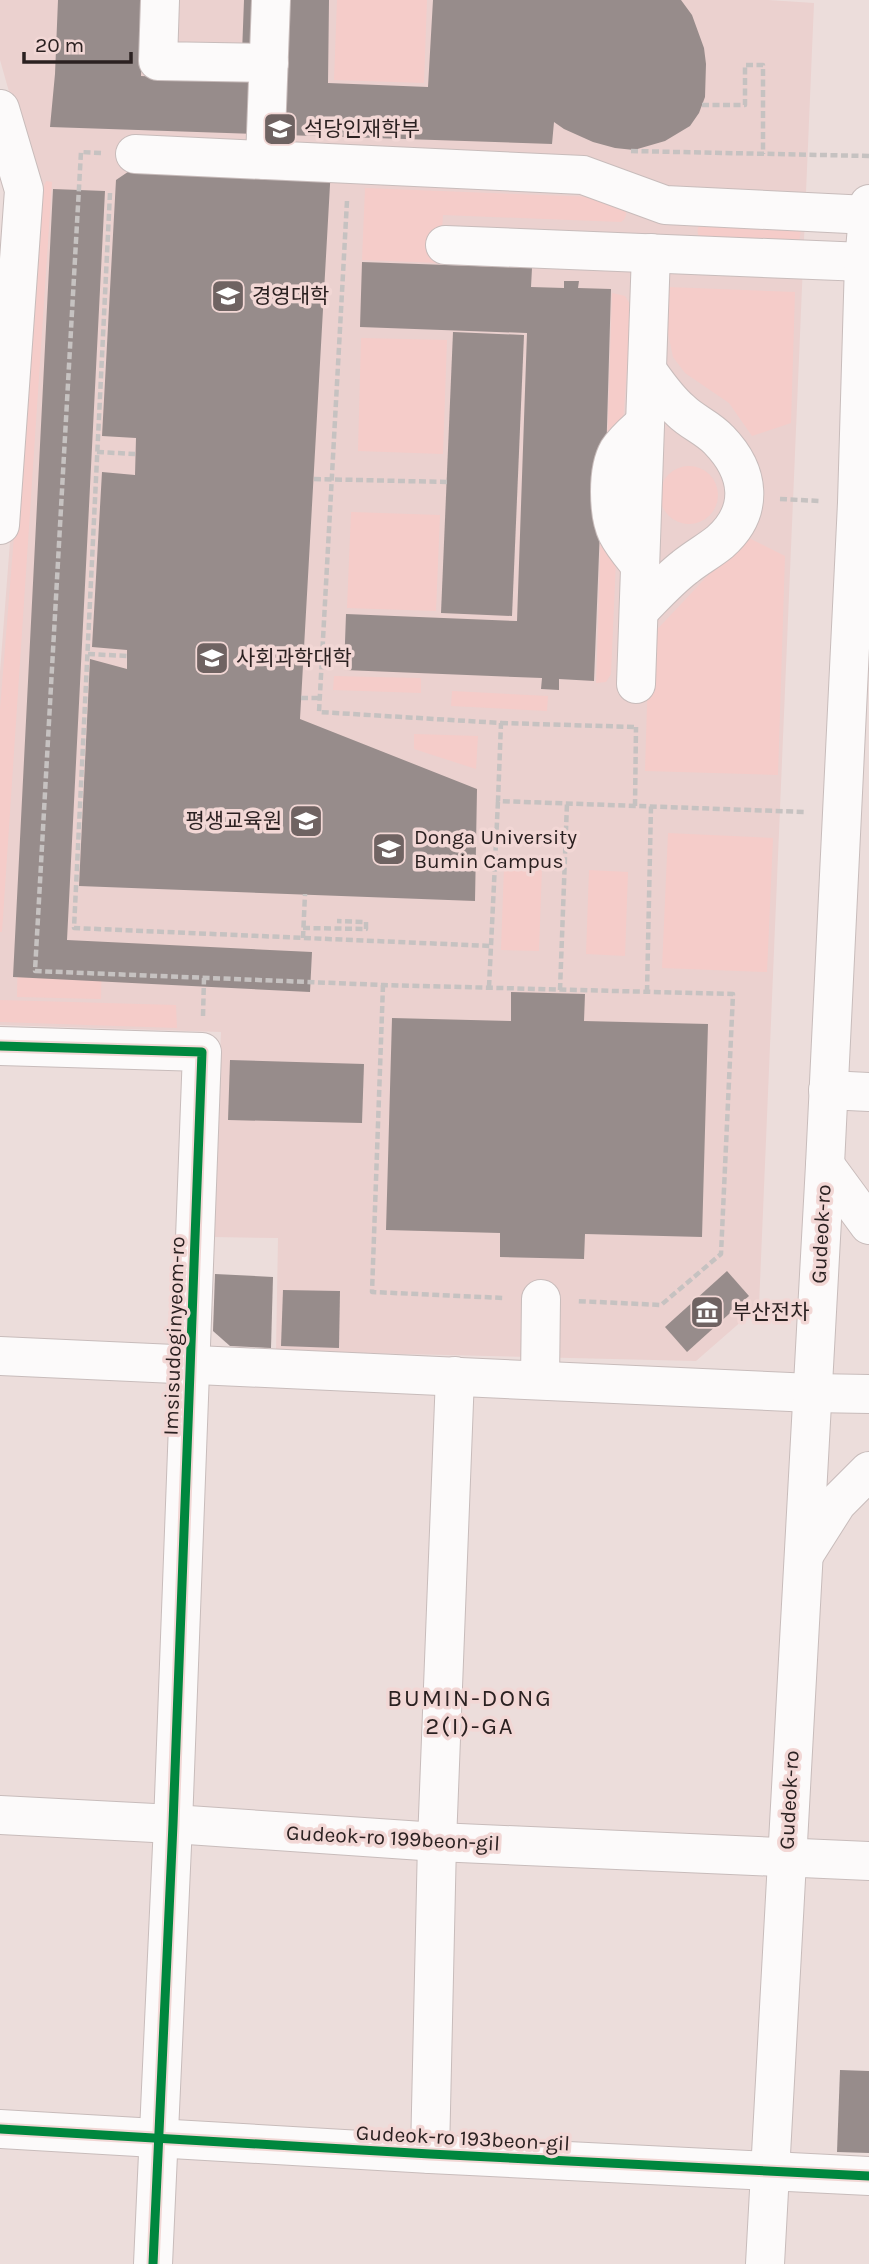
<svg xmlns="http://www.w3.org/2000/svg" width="869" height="2264" font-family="Karla,'Noto Sans KR',sans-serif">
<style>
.built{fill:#ebd1cf}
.green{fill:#f5ccc9}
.building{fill:#978c8b}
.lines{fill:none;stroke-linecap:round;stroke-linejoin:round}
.minor-casing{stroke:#c8bcbb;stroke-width:40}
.major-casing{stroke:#c8bcbb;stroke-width:40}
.path{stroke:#c6c2c1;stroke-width:4.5;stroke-dasharray:7 3.5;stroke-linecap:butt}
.minor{stroke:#fcfafa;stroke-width:38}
.major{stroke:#fcfafa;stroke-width:38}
.cycleway-casing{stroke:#f2d7d5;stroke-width:13}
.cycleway{stroke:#00873e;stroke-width:9}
.labels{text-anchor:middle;stroke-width:7;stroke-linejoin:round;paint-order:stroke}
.poi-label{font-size:21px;fill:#2b2121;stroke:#f2d7d5;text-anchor:start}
.street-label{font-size:21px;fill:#2b2121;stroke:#f2d7d5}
.quarter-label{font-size:24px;letter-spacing:2px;fill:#2b2121;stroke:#f2d7d5}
</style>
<rect width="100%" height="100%" fill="#ecdddb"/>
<polygon class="built" points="0,0 768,0 814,3 759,1306 696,1361 276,1351 278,1238 212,1237 221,1032 0,1025 0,672 37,190 0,60"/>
<g class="green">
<polygon points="337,0 427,0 424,83 334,80"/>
<polygon points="46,181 52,182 2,932 0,932 0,709 42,191"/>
<path d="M365 188 619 198C624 206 631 215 621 222L443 215 440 263 362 260Z"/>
<path d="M703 221 801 230 799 242 700 239C696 231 697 227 703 221Z"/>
<polygon points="668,287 795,292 791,423 752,436 729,403 685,373 673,357 667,328"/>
<polygon points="612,293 625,296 631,306 631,313 623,422 607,450"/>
<polygon points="361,338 447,340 443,454 358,451"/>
<circle cx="689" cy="495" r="29"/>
<polygon points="351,512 440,515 436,611 347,608"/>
<polygon points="601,527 616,561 611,674 606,682 596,683"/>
<polygon points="745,536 785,556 778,775 645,771 649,638"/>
<polygon points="334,676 421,678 421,693 333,690"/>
<polygon points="452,691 548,696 547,711 451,706"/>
<polygon points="414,734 478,736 476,769 414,749"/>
<polygon points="668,833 773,838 767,972 662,968"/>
<polygon points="504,866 542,867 539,951 501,950"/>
<polygon points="589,870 628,872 625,956 586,954"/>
<polygon points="18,946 102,948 101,999 17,997"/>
<polygon points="0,1000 176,1005 177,1028 0,1022"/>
</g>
<g class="building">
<polygon points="58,0 144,0 141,76 241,80 244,0 329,0 328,83 428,87 433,0 681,0 692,15 704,48 706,64 705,97 699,113 690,126 665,141 634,150 615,148 593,142 564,129 554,122 552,144 50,127 55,74"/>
<polygon points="147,159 331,167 300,719 477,789 475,901 79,886 90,659 127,669 127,650 92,647 102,472 135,475 136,438 102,436 116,180"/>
<polygon points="53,189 105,191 67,940 312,952 310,992 13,977"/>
<polygon points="362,262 532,268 531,287 564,288 564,281 579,281 578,288 611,289 606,460 601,503 594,681 559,679 559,690 541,689 542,678 344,670 346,614 517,621 527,333 360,327"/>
<polygon points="453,332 524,335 512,616 441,613"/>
<polygon points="511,992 585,994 584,1021 708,1024 702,1237 585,1234 584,1259 500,1257 500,1233 386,1230 392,1018 511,1021"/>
<polygon points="230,1060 364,1064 362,1123 228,1120"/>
<polygon points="727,1271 749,1296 687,1352 665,1327"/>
<polygon points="215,1274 273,1277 271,1348 230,1346 213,1331"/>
<polygon points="283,1290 340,1291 339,1348 281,1346"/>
<polygon points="840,2070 869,2071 869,2153 837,2152"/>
</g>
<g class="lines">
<g class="minor-casing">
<g id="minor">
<polyline points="160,0 158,61 269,63"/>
<polyline points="0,109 24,190 0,525"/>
<polyline points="135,154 583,175 665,205 869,215"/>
<polyline points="265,160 271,0"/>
<polyline points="445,245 864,262"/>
<path d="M640 565C632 555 623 545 617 533 608 514 607 470 618 451 625 440 635 432 645 423"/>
<path d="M639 611C654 596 668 580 685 567 696 558 709 551 720 542 755 511 750 472 719 440 708 428 692 422 681 411 667 399 657 384 647 370"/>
<polyline points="636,684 651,253"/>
<polyline points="0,1046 202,1052 173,1824 153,2264"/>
<polyline points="828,1090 869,1092"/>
<polyline points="0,1356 812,1393"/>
<polyline points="540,1380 541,1299"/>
<polyline points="0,1815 173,1824 437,1842 869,1861"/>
<polyline points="0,2129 430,2154 869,2176"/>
<polyline points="430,2154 437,1842 455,1376"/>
</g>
</g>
<g class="major-casing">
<g id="major">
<polyline points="825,1165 869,1225"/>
<polyline points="812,1393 869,1394"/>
<polyline points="804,1555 837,1503 869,1471"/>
<polyline points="765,2264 825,1165 857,503 864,262 869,204"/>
</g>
</g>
<g class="path">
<polyline points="702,105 745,105 745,65 763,65 763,154"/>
<polyline points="631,151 869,156"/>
<polyline points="101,153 81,152 35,971 383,985 733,994 721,1254 661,1305 576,1301"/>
<polyline points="110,193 74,928 491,946"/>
<polyline points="347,201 319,712 501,723 498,801 806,812"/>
<polyline points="97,452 135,454"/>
<polyline points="314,479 447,482"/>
<polyline points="780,499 820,501"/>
<polyline points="88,654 127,656"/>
<polyline points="301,698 320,698"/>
<polyline points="501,723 636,727"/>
<polyline points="635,806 636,727"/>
<polyline points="303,928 366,929 366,922 337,921"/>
<polyline points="303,938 305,894"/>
<polyline points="383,985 372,1292 504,1298"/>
<polyline points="489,987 498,801"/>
<polyline points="560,990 567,803"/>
<polyline points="647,992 651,806"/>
<polyline points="203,1016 204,978"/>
</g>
<use href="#minor" class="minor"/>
<use href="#major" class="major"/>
<g class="cycleway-casing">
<g id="cycleway">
<polyline points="0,1046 202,1052 173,1824 153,2264"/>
<polyline points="0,2129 430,2154 869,2176"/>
</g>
</g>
<use href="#cycleway" class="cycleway"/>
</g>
<defs>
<g id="university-square" transform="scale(1.75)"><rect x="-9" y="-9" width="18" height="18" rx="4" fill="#6f6362" stroke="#f2d7d5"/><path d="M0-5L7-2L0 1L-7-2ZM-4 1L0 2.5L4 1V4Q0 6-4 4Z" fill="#fff"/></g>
<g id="museum-square" transform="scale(1.75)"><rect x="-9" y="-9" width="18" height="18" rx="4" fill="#6f6362" stroke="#f2d7d5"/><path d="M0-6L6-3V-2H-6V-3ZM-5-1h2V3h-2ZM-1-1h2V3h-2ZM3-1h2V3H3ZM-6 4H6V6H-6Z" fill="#fff"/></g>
</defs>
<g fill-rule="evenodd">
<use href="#university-square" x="280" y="129"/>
<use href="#university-square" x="228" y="296"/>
<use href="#university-square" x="212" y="658"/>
<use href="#university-square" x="306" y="821"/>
<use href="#university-square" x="389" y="849"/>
<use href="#museum-square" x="707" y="1312"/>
</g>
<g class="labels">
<g class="poi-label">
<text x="304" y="136">석당인재학부</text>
<text x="252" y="303">경영대학</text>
<text x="236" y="665">사회과학대학</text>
<text x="282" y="828" text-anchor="end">평생교육원</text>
<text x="414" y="844">Donga University<tspan x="414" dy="24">Bumin Campus</tspan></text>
<text x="732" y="1319">부산전차</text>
</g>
<g class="street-label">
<text transform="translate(821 1234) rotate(-87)" y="7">Gudeok-ro</text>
<text transform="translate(174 1336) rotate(-88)" y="7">Imsisudoginyeom-ro</text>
<text transform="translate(789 1800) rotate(-87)" y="7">Gudeok-ro</text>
<text transform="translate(393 1838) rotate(3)" y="7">Gudeok-ro 199beon-gil</text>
<text transform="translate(463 2138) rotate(3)" y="7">Gudeok-ro 193beon-gil</text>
</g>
<g class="quarter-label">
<text x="470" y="1706">BUMIN-DONG<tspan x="470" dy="28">2(I)-GA</tspan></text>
</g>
</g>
<path d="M24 52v10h107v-10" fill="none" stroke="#2b2121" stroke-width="3.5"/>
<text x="35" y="52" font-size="21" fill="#2b2121" stroke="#f2d7d5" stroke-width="5" paint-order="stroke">20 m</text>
</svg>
